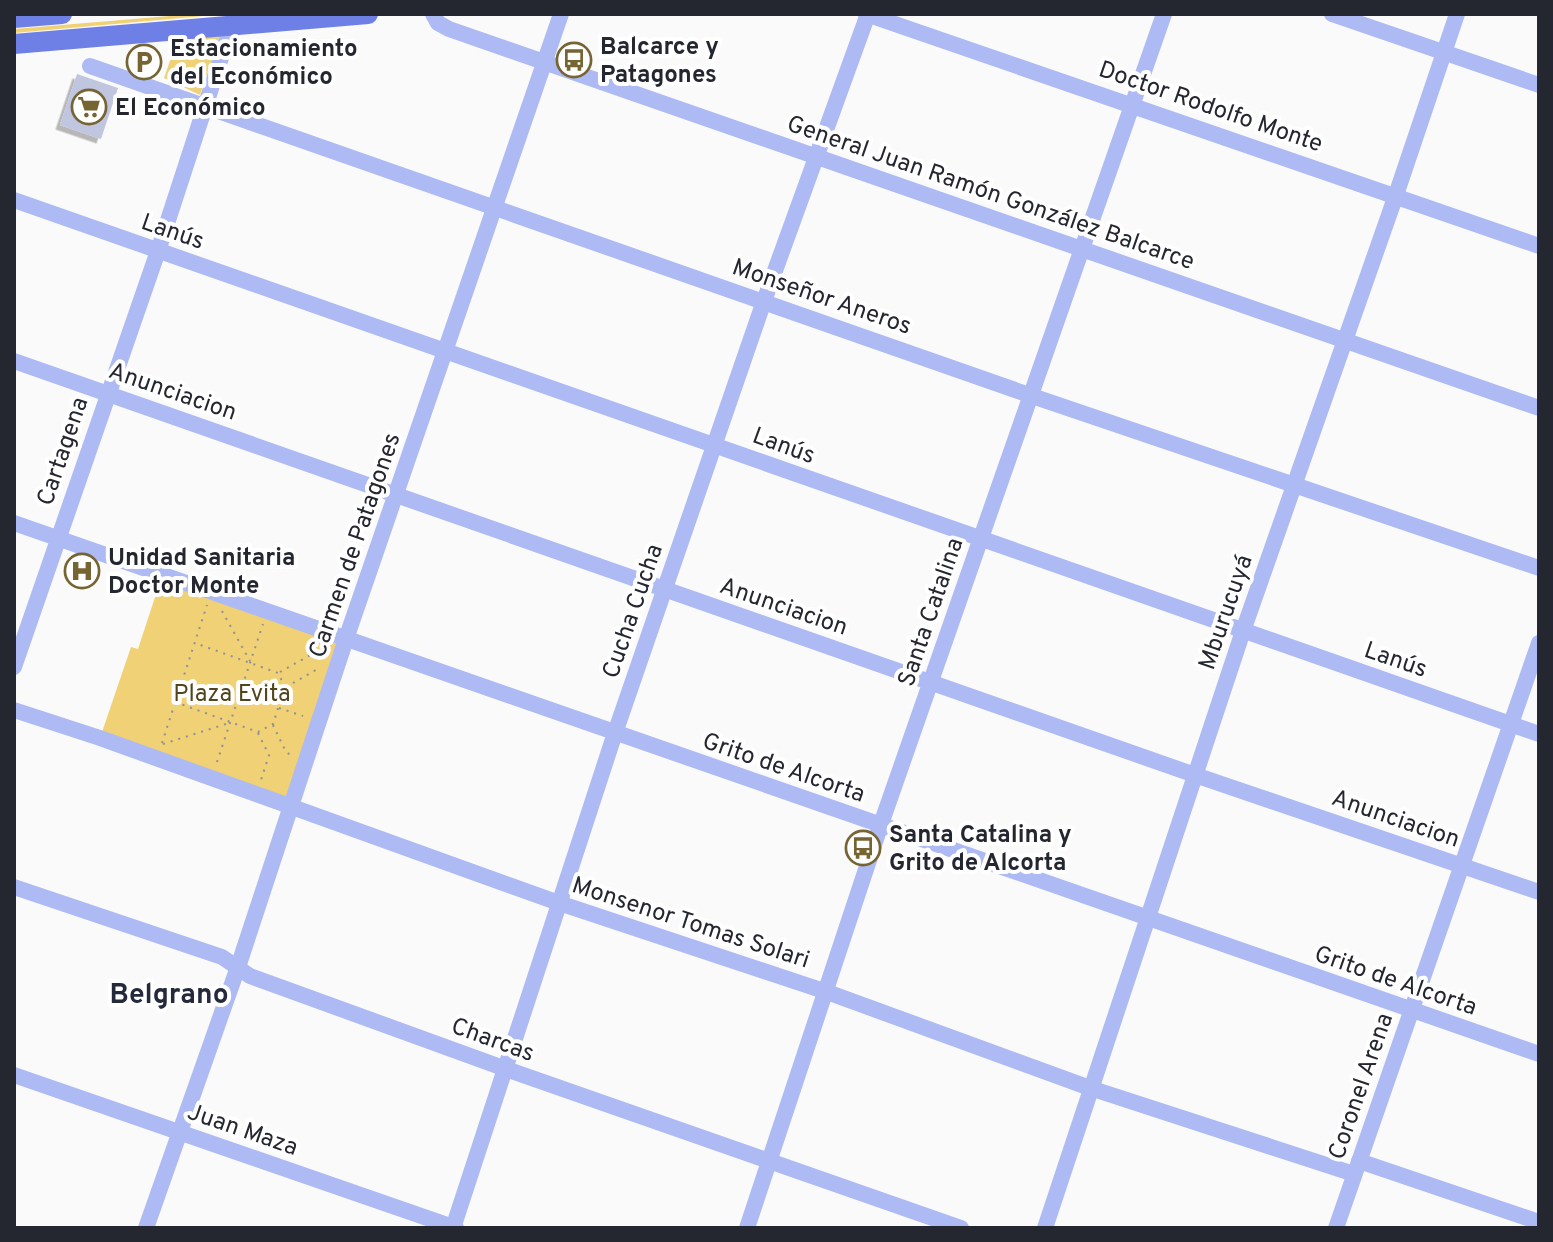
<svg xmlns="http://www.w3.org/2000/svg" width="1553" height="1242" font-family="Overpass,sans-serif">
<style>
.green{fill:#f1d175}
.building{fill:#c0c6df;filter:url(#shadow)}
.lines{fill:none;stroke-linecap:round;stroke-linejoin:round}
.path{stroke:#909195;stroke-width:2;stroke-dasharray:2 6;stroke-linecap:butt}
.minor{stroke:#adbaf3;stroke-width:16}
.major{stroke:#6e7fe6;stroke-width:20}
.labels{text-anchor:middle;stroke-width:8;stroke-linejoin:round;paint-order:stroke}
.poi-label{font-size:24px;font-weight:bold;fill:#252730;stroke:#fff;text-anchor:start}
.street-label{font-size:24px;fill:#252730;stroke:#fff}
.park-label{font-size:24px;fill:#52441b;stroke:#fff}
.quarter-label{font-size:28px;font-weight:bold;fill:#24293c;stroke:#fff}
</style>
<defs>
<filter id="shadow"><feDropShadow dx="-4.5" dy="4.5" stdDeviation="0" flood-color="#0004"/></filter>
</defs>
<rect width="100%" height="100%" fill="#fafafa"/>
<g class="green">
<polygon points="193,14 226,14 14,33 14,29"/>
<polygon points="179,35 220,35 200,95 164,78"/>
<polygon points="162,576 346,639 290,807 100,738 131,647 138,649"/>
</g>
<polygon class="building" points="77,74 118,88 101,139 60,125"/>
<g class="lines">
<g class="path">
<polyline points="222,611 250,661"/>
<polyline points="280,672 323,648"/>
<polyline points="286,687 319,668"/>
<polyline points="175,702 258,732 273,724 285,687 278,673 195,643"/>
<polyline points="279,708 303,716"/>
<polyline points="273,725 286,752 292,756"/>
<polyline points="258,733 269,755 261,780"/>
<polyline points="162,743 207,605"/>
<polyline points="163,744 229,723"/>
<polyline points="217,762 263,624"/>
</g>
<g class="minor">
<polyline points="433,14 438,23 449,29 1539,408"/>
<polyline points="866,14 1539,246"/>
<polyline points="1332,14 1539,85"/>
<polyline points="90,66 1032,396 1539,568"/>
<polyline points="14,200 1539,734"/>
<polyline points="14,361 1195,775 1539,892"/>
<polyline points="14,523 1539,1054"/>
<polyline points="14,667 158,251 232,24"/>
<polyline points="14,710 100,738 559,903 827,992 1090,1088 1354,1174"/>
<polyline points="14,887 222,957 250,976 506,1069 961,1228"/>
<polyline points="14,1075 456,1228"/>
<polyline points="1359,1161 1539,1222"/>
<polyline points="146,1228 238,967 346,639 561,14"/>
<polyline points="453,1228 615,733 764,301 868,14"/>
<polyline points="747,1228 880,827 1164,14"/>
<polyline points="1045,1228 1243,631 1396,195 1457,14"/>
<polyline points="1336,1228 1539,643"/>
</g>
<g class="major">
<polyline points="14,18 62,14"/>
<polyline points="14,44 368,14"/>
</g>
</g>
<defs>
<g id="bus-ring" transform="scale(1.8)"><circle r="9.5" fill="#fff" stroke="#766533" stroke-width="1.5"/><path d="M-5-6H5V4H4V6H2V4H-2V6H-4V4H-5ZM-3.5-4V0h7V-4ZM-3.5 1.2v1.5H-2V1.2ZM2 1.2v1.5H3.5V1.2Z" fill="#766533"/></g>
<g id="parking-ring" transform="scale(1.8)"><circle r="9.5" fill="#fff" stroke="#766533" stroke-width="1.5"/><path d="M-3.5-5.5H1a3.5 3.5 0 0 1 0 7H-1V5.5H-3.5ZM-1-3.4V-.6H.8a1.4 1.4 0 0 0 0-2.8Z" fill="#766533"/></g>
<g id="supermarket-ring" transform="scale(1.8)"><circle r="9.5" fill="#fff" stroke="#766533" stroke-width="1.5"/><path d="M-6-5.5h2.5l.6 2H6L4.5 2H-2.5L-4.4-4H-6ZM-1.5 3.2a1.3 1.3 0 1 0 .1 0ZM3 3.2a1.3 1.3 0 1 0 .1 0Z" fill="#766533"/></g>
<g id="hospital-ring" transform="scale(1.8)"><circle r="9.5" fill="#fff" stroke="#766533" stroke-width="1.5"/><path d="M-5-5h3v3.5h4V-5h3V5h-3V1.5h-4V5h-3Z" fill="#766533"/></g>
</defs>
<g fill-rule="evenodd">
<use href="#bus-ring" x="574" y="60"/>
<use href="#parking-ring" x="144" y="62"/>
<use href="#supermarket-ring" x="89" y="107"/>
<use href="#hospital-ring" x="82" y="571"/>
<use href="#bus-ring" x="863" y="848"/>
</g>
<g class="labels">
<g class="poi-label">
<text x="600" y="54">Balcarce y<tspan x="600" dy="28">Patagones</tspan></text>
<text x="170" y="56">Estacionamiento<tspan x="170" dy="28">del Económico</tspan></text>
<text x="115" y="115">El Económico</text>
<text x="108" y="565">Unidad Sanitaria<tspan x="108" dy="28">Doctor Monte</tspan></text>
<text x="889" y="842">Santa Catalina y<tspan x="889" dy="28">Grito de Alcorta</tspan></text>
</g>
<g class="street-label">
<text transform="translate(1211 106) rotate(19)" y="8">Doctor Rodolfo Monte</text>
<text transform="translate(991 192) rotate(19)" y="8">General Juan Ramón González Balcarce</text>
<text transform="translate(173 231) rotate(19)" y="8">Lanús</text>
<text transform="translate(822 296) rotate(19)" y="8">Monseñor Aneros</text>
<text transform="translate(173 391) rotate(19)" y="8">Anunciacion</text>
<text transform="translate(784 445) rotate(20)" y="8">Lanús</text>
<text transform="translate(62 451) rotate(-71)" y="8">Cartagena</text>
<text transform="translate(354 545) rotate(-71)" y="8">Carmen de Patagones</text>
<text transform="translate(784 606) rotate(19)" y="8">Anunciacion</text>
<text transform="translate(632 611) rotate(-71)" y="8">Cucha Cucha</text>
<text transform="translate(930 612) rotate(-71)" y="8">Santa Catalina</text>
<text transform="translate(1225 612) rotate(-71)" y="8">Mburucuyá</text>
<text transform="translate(1396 659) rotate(19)" y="8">Lanús</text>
<text transform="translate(784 767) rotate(19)" y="8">Grito de Alcorta</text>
<text transform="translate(1396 818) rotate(19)" y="8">Anunciacion</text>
<text transform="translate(691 922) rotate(18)" y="8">Monsenor Tomas Solari</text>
<text transform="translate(1396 980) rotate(19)" y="8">Grito de Alcorta</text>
<text transform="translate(493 1039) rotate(20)" y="8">Charcas</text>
<text transform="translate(1360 1086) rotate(-71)" y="8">Coronel Arena</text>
<text transform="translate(243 1129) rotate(19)" y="8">Juan Maza</text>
</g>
<g class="park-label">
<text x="232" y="701">Plaza Evita</text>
</g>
<g class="quarter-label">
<text x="169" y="1003">Belgrano</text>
</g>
</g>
<rect width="1553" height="1242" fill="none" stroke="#252730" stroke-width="32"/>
</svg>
